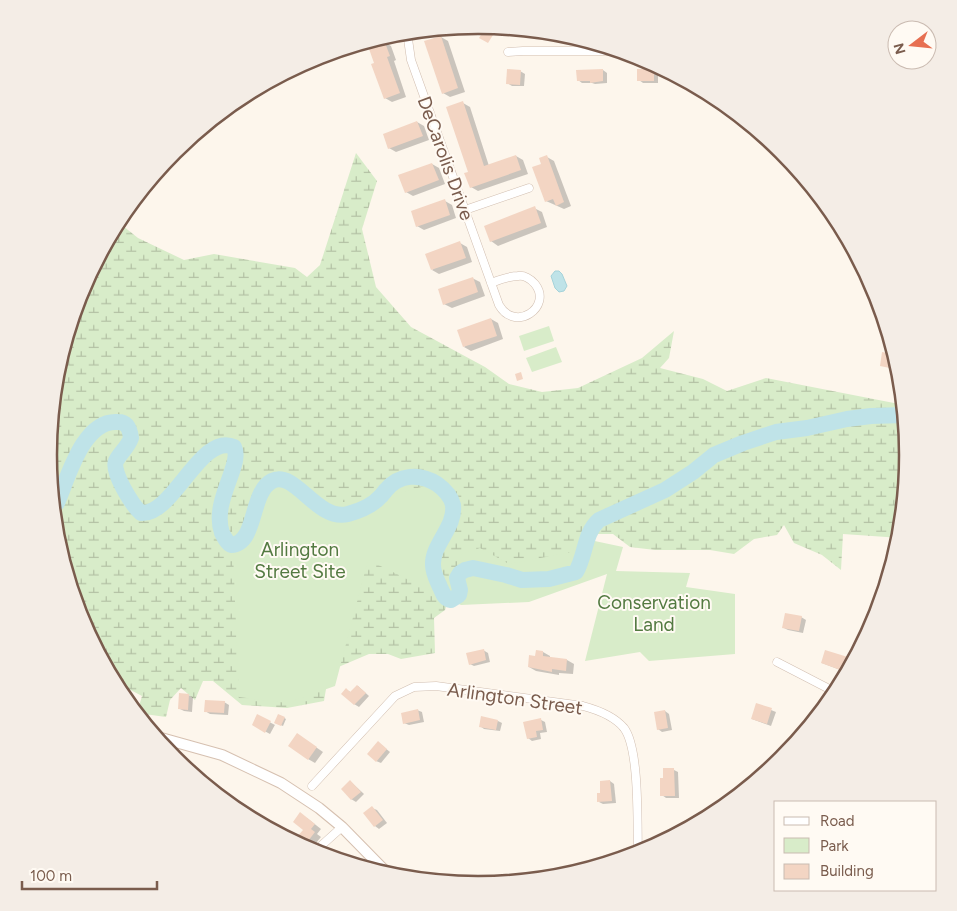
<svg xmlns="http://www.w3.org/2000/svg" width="957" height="911" font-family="Figtree,sans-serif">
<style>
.wetland{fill:url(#wetland-marsh)}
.park{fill:#d8ecc9}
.water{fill:#bfe3e8;stroke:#a5d3da}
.shadow{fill:#0003}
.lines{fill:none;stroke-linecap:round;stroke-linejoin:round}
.river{stroke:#bfe3e8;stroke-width:16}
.building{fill:#f3d5c3}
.minor-casing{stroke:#d1beb0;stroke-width:9}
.secondary-casing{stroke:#d6c0b0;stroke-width:12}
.minor{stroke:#fff;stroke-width:8}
.secondary{stroke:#fff;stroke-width:10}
.labels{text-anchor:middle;stroke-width:4;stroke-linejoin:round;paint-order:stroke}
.street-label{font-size:19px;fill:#7a5c4d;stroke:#fffaf3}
.park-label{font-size:19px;fill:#537a41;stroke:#fffaf3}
.rim{fill:none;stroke:#7a5c4d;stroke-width:2.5}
</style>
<defs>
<pattern id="wetland-marsh" width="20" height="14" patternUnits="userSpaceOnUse" patternTransform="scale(1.25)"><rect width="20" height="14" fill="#d8ecc9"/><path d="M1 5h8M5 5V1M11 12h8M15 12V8" fill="none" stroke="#b4c2a5"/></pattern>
</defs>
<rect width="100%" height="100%" fill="#fdf6ec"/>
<polygon class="wetland" points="356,153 377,181 362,229 376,287 411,327 485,367 509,384 542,392 578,388 642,358 674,331 669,358 660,368 703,379 727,391 766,378 894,403 904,404 909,456 901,538 843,534 841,570 822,555 794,543 784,525 777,535 754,539 734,554 710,550 655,550 630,547 613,534 597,534 591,546 556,585 461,559 445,610 434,618 435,653 401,659 388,654 369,654 329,671 324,701 287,708 242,705 213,681 203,681 195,700 181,688 170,700 166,717 137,713 142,696 125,687 117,687 81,620 56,539 48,455 56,371 81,290 118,222 138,238 184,260 214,254 295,268 307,277 320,265"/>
<g class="park">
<polygon points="549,326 554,341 524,351 519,336"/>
<polygon points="556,347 562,362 532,372 526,358"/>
<polygon points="297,476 316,493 335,502 364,502 425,486 447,494 450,513 436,547 440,575 454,577 462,554 480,548 509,564 572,552 578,541 590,540 623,547 616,571 690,573 686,587 735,594 735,654 649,661 640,652 585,661 607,574 529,602 461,605 368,560 335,686 287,703 239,697 232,529 242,527 259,485 265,481"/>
</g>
<polygon class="water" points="555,271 559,271 562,274 567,286 564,291 559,292 555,288 551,276"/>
<g class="shadow">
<polygon points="493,26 507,28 503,36 491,30"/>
<polygon points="441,37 448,41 465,92 450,97 443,93"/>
<polygon points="384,42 391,46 396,60 394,61 406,97 392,102 385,98 376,63"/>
<polygon points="603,70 607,73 607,83 595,84 592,83 582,83 578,80"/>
<polygon points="654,70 658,72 658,83 643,83 639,80"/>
<polygon points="520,71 525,74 524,86 512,86 507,83"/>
<polygon points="683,79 693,84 688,84 683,82"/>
<polygon points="463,103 470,107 489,166 516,156 523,160 528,174 478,191 471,187"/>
<polygon points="417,122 424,126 429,140 396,152 389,148"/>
<polygon points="547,157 554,161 571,206 564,209 546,201 542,165"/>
<polygon points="432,164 439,168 445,184 413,196 406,192"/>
<polygon points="445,201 452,205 456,218 424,230 417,226"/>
<polygon points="534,208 542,212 547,227 498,246 491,241"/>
<polygon points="460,243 467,247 472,262 439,274 432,270"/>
<polygon points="472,278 480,282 485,296 452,308 444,304"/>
<polygon points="491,319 498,323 503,339 471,351 464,347"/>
<polygon points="892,355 897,358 894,369 881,365"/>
<polygon points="801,617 806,620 803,633 788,630 784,628"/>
<polygon points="483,650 488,653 490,662 474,666 470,664"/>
<polygon points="543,652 550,656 550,658 567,660 574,664 573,674 559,673 559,675 536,671 529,667"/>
<polygon points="850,659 854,662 848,673 822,663"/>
<polygon points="358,686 369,696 359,707 354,704 347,690 352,693"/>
<polygon points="188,695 193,697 192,712 184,711 180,709"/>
<polygon points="122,696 130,697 134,699 134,704 128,704"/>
<polygon points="224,702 229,705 228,715 210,714 205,711"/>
<polygon points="417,710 422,712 424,722 409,725 404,723"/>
<polygon points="771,710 776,712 771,726 752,719"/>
<polygon points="665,711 669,714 672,730 662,732 658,729"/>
<polygon points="279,715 286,719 283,726 276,723 270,734 253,725 258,716 275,725"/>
<polygon points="541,720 545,722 547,732 540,733 541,739 532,741 528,738"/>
<polygon points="498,721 502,723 500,731 484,729 480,726"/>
<polygon points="304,739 323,752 315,763 308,759"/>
<polygon points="379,743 390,752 381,763 376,761"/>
<polygon points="185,769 204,775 202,783"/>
<polygon points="674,770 678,772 679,798 666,798 662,795 664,779"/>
<polygon points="350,781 364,794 356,802 351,799"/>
<polygon points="610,781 614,784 616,803 603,804 599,802"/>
<polygon points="372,808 377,810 387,823 379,829 375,826"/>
<polygon points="307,818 321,829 317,834 321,837 312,848 305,844 305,829"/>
<polygon points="347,857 351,859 358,867 342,862"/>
<polygon points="612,857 618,861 605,865"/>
</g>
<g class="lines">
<path class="river" d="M53 506 57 503C68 478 83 419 118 422 128 422 130 430 131 438 128 447 120 453 116 461 111 472 133 506 141 513 173 516 201 432 234 447 243 465 211 501 222 533 225 538 226 542 231 545 257 544 250 492 272 481 295 469 317 522 348 514 359 511 373 505 381 496 382 495 385 491 386 490 399 474 420 473 437 484 444 489 451 496 453 505 456 527 432 544 433 565 433 573 437 580 440 587 443 593 444 599 451 600L459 595 460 590 457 578 460 573 465 570 473 568 506 575 522 580 549 579 576 572C586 555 584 533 599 520L665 490 693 472 714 455 743 443 776 432 807 428 847 419 871 416 905 415"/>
</g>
<g class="building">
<polygon points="480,25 502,27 498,35"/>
<polygon points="484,30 493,35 488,43 479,38"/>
<polygon points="441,36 458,88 442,94 424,41"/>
<polygon points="384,40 390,56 387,57 400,93 384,99 371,64 374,63 368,46"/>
<polygon points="507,69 521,70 520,85 506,84"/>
<polygon points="603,69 603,81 590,83 590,81 577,81 576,70"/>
<rect x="637" y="69" width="17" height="12"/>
<polygon points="463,101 484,166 516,155 521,170 470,188 464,173 468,172 446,107"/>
<polygon points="417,121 423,136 388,149 383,134"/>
<polygon points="547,155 564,202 556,206 553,199 545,202 532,167 541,164 539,158"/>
<polygon points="432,163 439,180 405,193 398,175"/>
<polygon points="445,199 450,215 416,227 411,211"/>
<polygon points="535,206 541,223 490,242 484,226"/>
<polygon points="460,241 466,258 431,270 425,254"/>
<polygon points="473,277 478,292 443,305 438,289"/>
<polygon points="876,298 878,298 885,318 877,319"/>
<polygon points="491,318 497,336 463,347 457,330"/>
<polygon points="882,352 893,354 890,368 880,366"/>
<polygon points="521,372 523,379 517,381 515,374"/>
<polygon points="785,613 802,616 799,631 782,628"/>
<polygon points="484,649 486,660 469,665 466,653"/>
<polygon points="536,650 543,651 543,656 567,659 566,671 552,669 552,672 528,667 529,655 535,656"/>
<polygon points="825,650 851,658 846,672 821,663"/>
<polygon points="357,685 366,693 354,705 341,694 346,688 350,692"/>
<polygon points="179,693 189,694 188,710 178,709"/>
<polygon points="205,700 225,701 224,713 204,712"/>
<polygon points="818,702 826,707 818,717 812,714"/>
<polygon points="756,703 772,708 767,724 751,719"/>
<polygon points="418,709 420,720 403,724 401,713"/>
<polygon points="665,710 668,728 657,730 654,712"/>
<polygon points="257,714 271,721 265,733 252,725"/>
<polygon points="278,714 285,717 281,726 274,723"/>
<polygon points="481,716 498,720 496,730 479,727"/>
<polygon points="541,718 543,730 536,731 537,737 527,739 523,722"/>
<polygon points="297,733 317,747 308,760 288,746"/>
<polygon points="378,741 387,749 376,762 367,754"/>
<polygon points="663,768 674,768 675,796 660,796 660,778 663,778"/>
<polygon points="350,780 361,792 351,800 341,789"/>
<polygon points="610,780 612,801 597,802 597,793 600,793 600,781"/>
<polygon points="372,806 383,820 374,827 363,813"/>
<polygon points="300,812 315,824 311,829 315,832 305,845 296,838 303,830 293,822"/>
</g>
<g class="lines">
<g class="minor-casing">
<g id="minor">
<path d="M407 32 411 60 499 305C515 333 553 307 535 284 531 279 524 275 518 276 509 276 499 280 491 283"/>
<polyline points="508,52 523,51 620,51"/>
<polyline points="465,210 529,188"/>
<polyline points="777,662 837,693"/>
<path d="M312 786 395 696 414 687 436 686 583 706C598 710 614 716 624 728 640 749 637 826 638 855"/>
<polyline points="313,853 342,827"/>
</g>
</g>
<g class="secondary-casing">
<polyline id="secondary" points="154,736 222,755 281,783 319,808 342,827 391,877"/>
</g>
<use href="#minor" class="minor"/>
<use href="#secondary" class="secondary"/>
</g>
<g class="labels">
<g class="street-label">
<text transform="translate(446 158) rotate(70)" y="7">DeCarolis Drive</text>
<text transform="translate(515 698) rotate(8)" y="7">Arlington Street</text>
</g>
<g class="park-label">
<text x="300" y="556">Arlington<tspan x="300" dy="22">Street Site</tspan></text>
<text x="654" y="609">Conservation<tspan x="654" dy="22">Land</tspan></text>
</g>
</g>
<path d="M0 0H957V911H0ZM57 455a421 421 0 1 1 842 0a421 421 0 1 1-842 0Z" fill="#f4ede6" fill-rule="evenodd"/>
<path class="rim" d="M57 455a421 421 0 1 1 842 0a421 421 0 1 1-842 0Z"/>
<rect x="774" y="801" width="162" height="90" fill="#fffaf3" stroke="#cabbb1"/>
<rect x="784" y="817" width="25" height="8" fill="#ffffff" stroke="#cabbb1"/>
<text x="820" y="826" font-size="15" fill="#7a5c4d">Road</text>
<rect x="784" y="838" width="25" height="15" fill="#d8ecc9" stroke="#cabbb1"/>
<text x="820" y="851" font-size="15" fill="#7a5c4d">Park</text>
<rect x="784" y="864" width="25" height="15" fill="#f3d5c3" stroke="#cabbb1"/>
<text x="820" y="876" font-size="15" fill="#7a5c4d">Building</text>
<g transform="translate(912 45) rotate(254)"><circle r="24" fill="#fffaf3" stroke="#cabbb1"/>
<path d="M0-4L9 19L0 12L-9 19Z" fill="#e76f51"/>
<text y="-8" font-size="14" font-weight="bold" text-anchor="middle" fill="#7a5c4d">N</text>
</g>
<path d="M22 881v8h135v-8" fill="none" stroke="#7a5c4d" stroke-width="2.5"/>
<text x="30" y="881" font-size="15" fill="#7a5c4d" stroke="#fffaf3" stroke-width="4" paint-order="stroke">100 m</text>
</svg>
